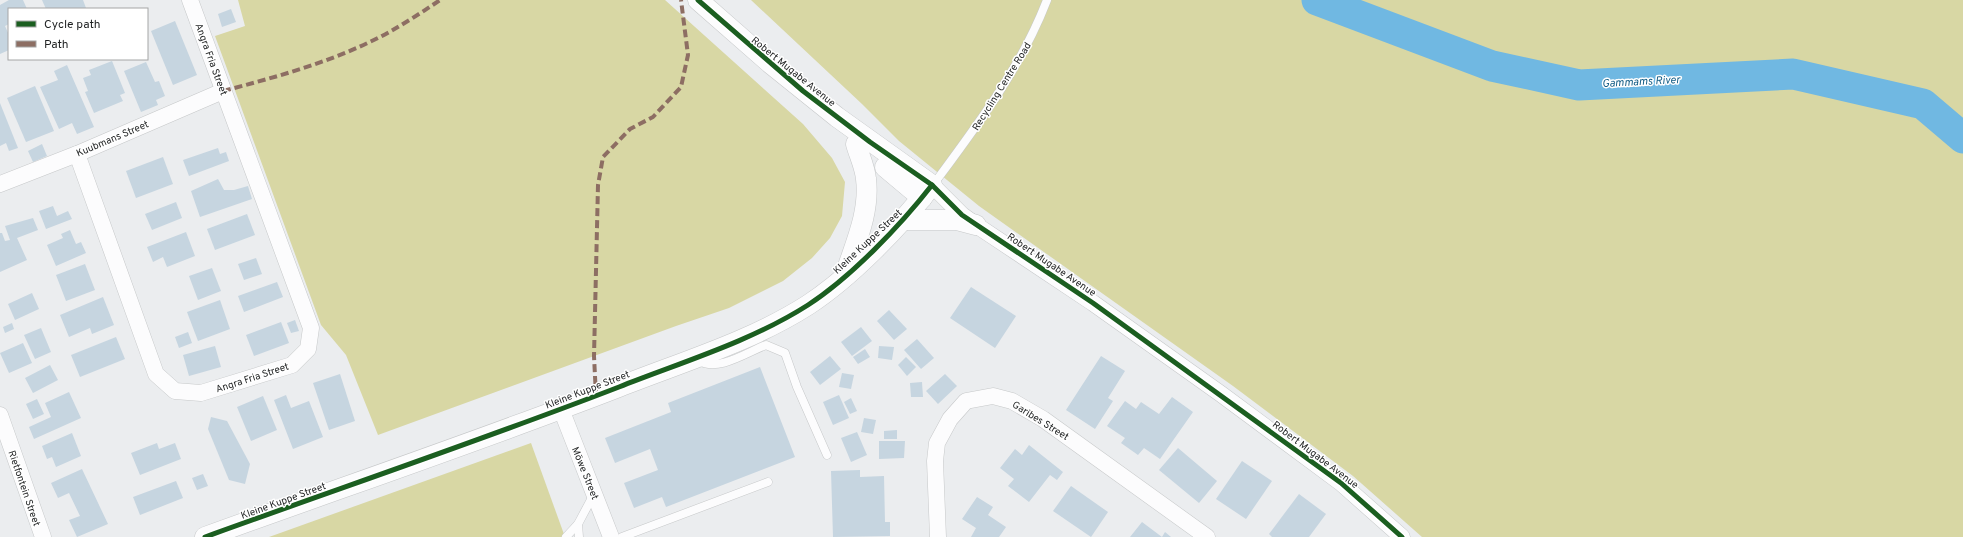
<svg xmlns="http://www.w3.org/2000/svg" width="1963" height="537" font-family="Overpass,sans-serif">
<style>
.green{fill:#d8d7a4}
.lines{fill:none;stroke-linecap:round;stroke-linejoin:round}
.river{stroke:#70b8e2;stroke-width:31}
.building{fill:#c6d5e0}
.service-casing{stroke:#c6c8c9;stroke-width:9}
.minor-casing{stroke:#c6c8c9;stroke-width:17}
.tertiary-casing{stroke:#c6c8c9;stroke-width:21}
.service{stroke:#fcfcfd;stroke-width:8}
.minor{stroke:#fcfcfd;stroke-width:16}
.tertiary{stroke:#fcfcfd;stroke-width:20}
.quiet{stroke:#8d6e63;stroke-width:4;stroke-dasharray:8 4;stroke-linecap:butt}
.cycleway-casing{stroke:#fff;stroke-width:8}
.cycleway{stroke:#1b5e20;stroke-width:5}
.labels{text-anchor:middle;stroke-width:3;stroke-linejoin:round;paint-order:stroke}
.street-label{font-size:10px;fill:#1e2021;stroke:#fff}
.water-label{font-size:11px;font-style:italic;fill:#115c85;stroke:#fff}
</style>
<rect width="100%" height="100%" fill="#ebedef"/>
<g class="green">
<polygon points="238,0 665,0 803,124 832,158 845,182 842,216 830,238 812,258 783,281 729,308 676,326 378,435 346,355 321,325 215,36 245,26"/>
<polygon points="751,0 1963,0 1963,537 1422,537 1353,476 1233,386 979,206 899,141 862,104"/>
<polygon points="531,443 565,537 269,537"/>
</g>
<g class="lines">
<polyline class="river" points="1317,0 1492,66 1579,85 1793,74 1923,104 1963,138"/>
</g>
<g class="building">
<polygon points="9,0 23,0 27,9 9,9 9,24 5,26 9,35 9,50 0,54 0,5"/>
<polygon points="42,0 83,0 86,8 46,9"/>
<polygon points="231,9 236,22 222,27 218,14"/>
<polygon points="175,21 197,75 173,85 151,31"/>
<polygon points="112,61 125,93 120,95 123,101 94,113 85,92 88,91 83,78 91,75 89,70"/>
<polygon points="146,62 155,82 159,81 165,96 156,100 158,105 141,112 124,71"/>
<polygon points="67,65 94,127 77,134 72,123 59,129 40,87 58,80 54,71"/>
<polygon points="35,86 54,131 26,142 7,98"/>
<polygon points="0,103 18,148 9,151 6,143 0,146"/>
<polygon points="42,144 47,156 33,162 28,151"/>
<polygon points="218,148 220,154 226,152 229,161 189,176 183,160"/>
<polygon points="163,157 173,184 136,198 126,171"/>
<polygon points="218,179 224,190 234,190 248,186 252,199 200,217 191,191"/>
<polygon points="176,202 182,218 152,230 145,214"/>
<polygon points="53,206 57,216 68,211 72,219 46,229 39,211"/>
<polygon points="247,214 255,235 215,250 207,229"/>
<polygon points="33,218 38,230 17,238 27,260 0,272 0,233 2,233 5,241 10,240 5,226"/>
<polygon points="70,230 76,244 81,242 86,253 56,266 47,245 63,238 61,234"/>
<polygon points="186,232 195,256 167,267 163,257 153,262 147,247"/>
<polygon points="256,258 262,274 244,280 238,264"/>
<polygon points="85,264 95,290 66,301 56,275"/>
<polygon points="212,268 221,291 198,300 189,276"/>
<polygon points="277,282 283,297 244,312 238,296"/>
<polygon points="971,287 1016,316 995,348 950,318"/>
<polygon points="32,293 39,309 15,320 8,304"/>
<polygon points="103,297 114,325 92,334 90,328 69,337 60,315"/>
<polygon points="220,300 230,329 198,341 187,312"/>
<polygon points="889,310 907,329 894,340 877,321"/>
<polygon points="295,320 299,331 291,333 287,323"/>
<polygon points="281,322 289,343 254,356 246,335"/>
<polygon points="12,323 14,329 5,333 3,327"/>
<polygon points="861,327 872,341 852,356 841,342"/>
<polygon points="41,328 51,352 35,359 24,335"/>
<polygon points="188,332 192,343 179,348 175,337"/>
<polygon points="116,337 125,359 80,377 71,355"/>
<polygon points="917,339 934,358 921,369 904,350"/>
<polygon points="23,343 32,363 9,373 0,353"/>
<polygon points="215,346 221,367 189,376 183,355"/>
<polygon points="879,346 894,347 892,360 878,358"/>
<polygon points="865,349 870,357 858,364 853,357"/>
<polygon points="830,356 841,369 820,385 810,372"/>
<polygon points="1101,356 1125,371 1108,398 1113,401 1095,429 1066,410"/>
<polygon points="906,357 916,367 907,376 898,365"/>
<polygon points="50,365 58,380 33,393 25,378"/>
<polygon points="760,367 795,457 666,507 662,497 634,508 624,483 658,470 650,449 615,463 605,438 671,412 668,403"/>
<polygon points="842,373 854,375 851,389 839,387"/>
<polygon points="340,374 355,421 329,430 313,383"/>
<polygon points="945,374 957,386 938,404 926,391"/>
<polygon points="922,382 923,397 911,397 910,383"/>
<polygon points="69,392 81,418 34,439 29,427 51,417 45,403"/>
<polygon points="286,395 291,408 309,401 323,437 293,449 274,400"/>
<polygon points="839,395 849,418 833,425 823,402"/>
<polygon points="263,396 277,430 251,441 237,407"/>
<polygon points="1172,397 1193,412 1160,459 1144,448 1138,455 1121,443 1125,438 1107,426 1125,401 1136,409 1141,402 1159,414"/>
<polygon points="851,398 857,411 850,414 844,402"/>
<polygon points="37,399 44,414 33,419 26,404"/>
<polygon points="211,417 227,421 250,464 245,484 229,480 208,429"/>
<polygon points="864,418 876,420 873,434 861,432"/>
<polygon points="897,430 897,439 884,439 884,431"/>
<polygon points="857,432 867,455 851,462 841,438"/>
<polygon points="72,433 81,456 56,467 52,457 47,459 42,446"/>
<polygon points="879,441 905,441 904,458 879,459"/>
<polygon points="157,443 159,449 175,443 181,459 140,475 131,453"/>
<polygon points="1029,445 1063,472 1057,480 1050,475 1029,502 1008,486 1014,479 1000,468 1015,449 1022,455"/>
<polygon points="1178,448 1217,481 1199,503 1159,470"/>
<polygon points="1242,461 1272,481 1246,519 1216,499"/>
<polygon points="82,469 108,524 77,537 69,520 80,516 69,493 58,498 51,483"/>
<polygon points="860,470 860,477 884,476 885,522 890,522 890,536 833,537 831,471"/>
<polygon points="203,474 208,486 197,490 192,478"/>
<polygon points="176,481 183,498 140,515 133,497"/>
<polygon points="1071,486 1108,512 1091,537 1053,511"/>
<polygon points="1299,494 1326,514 1309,537 1272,537 1269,534"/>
<polygon points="977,497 993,507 988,515 1006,527 999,537 971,537 976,528 962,519"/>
<polygon points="1142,522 1162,537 1165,532 1171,537 1130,537"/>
</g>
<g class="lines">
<g class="service-casing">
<g id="service">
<path d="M933 185C976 127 1021 68 1047 0"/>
<path d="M699 361C719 372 747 352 766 345L785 353 797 387 827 455"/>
<polyline points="566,537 578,524"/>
<polyline points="579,537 578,524 594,494"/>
<polyline points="622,537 768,482"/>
</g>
</g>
<g class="minor-casing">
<g id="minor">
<polyline points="77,154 156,374 175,391 201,393 292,365 308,349 311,328 190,0"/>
<polyline points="0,184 77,154 223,91"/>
<polyline points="932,185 962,215 976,225 1093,303 1221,394 1341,483 1402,537"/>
<polyline points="561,409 611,537"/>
<polyline points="0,415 43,537"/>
<polyline points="938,537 935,461 937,443 950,419 966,401 993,396 1012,401 1043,419 1207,537"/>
</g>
</g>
<g class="tertiary-casing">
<g id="tertiary">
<polyline points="885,167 922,198"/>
<polyline points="904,220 957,220 976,225"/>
<path d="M846 272C856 242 870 211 866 179 865 167 859 155 856 144"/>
<path d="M205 537C343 487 482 440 619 387 682 362 750 342 808 305 851 277 900 226 932 185L837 117 771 64 698 0"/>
</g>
</g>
<use href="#service" class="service"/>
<use href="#minor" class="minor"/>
<use href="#tertiary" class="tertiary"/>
<g class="quiet">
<path d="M223 91C280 76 339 60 391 31 407 22 424 11 440 0"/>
<polyline points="596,396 594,356 598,185 603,157 630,129 653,117 681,87 688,55 681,0"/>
</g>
<g class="cycleway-casing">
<g id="cycleway">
<polyline points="698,0 803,91 870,142 932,185 962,215 1093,303 1341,483 1402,537"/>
<path d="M205 537C343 487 482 440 619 387 682 362 750 342 808 305 851 277 900 226 932 185"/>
</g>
</g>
<use href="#cycleway" class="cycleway"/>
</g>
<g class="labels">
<g class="street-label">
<text transform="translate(212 59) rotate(70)" y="4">Angra Fria Street</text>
<text transform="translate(794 71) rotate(39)" y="4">Robert Mugabe Avenue</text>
<text transform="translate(1001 86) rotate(-58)" y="4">Recycling Centre Road</text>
<text transform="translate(112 138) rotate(-23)" y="4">Kuubmans Street</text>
<text transform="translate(867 241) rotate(-43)" y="4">Kleine Kuppe Street</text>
<text transform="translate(1052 264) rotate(34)" y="4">Robert Mugabe Avenue</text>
<text transform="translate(252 377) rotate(-18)" y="4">Angra Fria Street</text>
<text transform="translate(587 389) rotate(-21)" y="4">Kleine Kuppe Street</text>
<text transform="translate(1041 420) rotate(32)" y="4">Garibes Street</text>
<text transform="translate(1316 454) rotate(37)" y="4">Robert Mugabe Avenue</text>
<text transform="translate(586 473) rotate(68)" y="4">Möwe Street</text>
<text transform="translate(25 488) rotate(71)" y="4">Rietfontein Street</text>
<text transform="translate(283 500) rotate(-20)" y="4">Kleine Kuppe Street</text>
</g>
<g class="water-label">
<text transform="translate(1641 81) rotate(-3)" y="4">Gammams River</text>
</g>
</g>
<rect x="8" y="8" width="140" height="52" fill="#ffffff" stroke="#a5a6a6"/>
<rect x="16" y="21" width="20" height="6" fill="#1b5e20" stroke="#a5a6a6"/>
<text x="44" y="28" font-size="12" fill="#1e2021">Cycle path</text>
<rect x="16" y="41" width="20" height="6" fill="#8d6e63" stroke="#a5a6a6"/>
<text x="44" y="48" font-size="12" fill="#1e2021">Path</text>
</svg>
